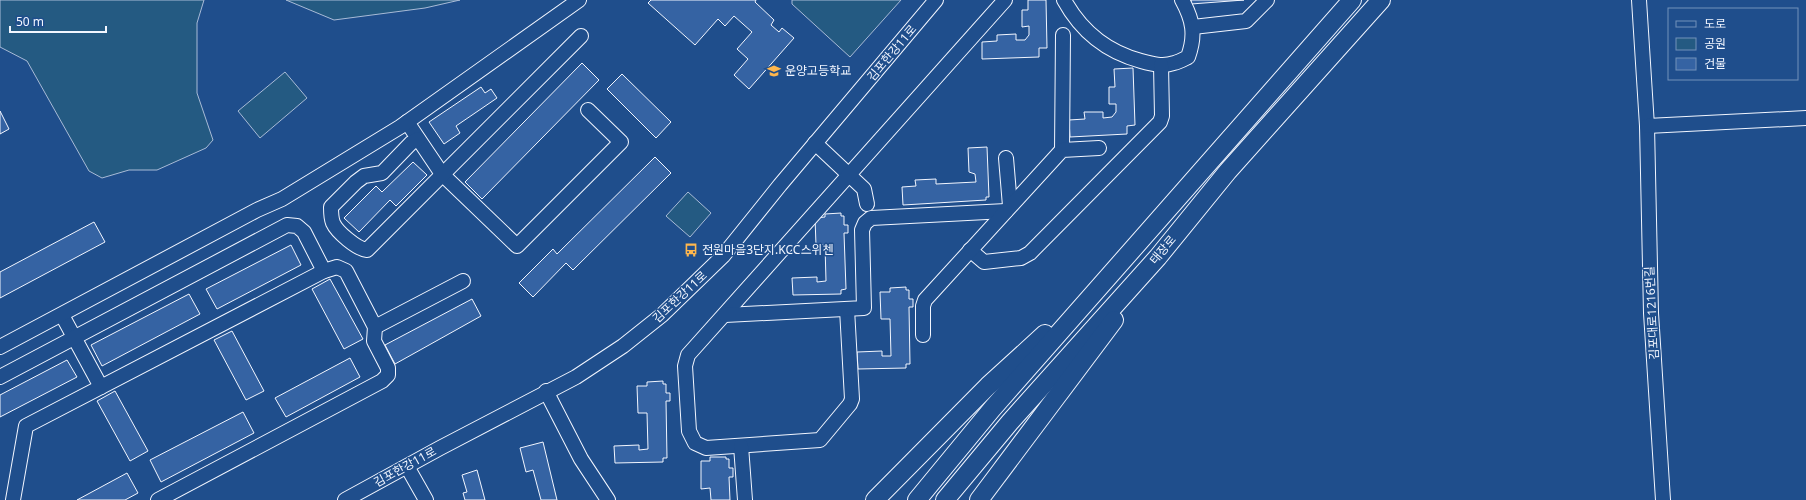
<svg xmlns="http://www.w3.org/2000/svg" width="1806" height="500" font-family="'Noto Sans','Noto Sans KR',sans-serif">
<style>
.green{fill:#245a82;stroke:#a8bbd7}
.building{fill:#3563a3;stroke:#f2f6ff}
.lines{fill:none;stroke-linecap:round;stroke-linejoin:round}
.minor-casing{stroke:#f2f6ff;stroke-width:16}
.major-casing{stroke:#f2f6ff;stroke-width:20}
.minor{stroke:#1f4e8c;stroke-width:14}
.major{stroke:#1f4e8c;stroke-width:18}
.labels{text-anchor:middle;stroke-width:3;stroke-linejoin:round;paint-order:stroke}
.street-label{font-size:12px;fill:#f2f6ff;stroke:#1f4e8c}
.poi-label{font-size:12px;fill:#f2f6ff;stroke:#1f4e8c;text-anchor:start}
</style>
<rect width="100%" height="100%" fill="#1f4e8c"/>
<g class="green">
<polygon points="0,0 204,0 197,23 197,93 213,140 206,148 157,170 129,170 102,178 89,171 27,61 0,47"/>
<polygon points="286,0 460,0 425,8 334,20"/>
<polygon points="792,0 901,0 850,57 792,4"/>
<polygon points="285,72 307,98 260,138 238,111"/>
<polygon points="688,192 711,213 690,237 666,216"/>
</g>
<g class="building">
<polygon points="651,0 756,0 755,2 774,20 771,25 779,32 782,28 794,38 749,89 734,75 748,59 737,49 752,32 734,16 725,26 718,19 695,45 648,3"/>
<polygon points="1028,0 1046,0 1047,48 1039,48 1039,57 982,59 982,42 997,41 997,35 1016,34 1016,40 1025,40 1029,35 1029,26 1022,27 1022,10 1028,10"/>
<polygon points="1191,0 1244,0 1191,4"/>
<polygon points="582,63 599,80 482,199 465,182"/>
<polygon points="1133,68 1135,125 1127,126 1127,134 1070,137 1069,120 1085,119 1084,112 1103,112 1103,118 1112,117 1116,112 1116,104 1109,104 1109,87 1115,87 1114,69"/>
<polygon points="622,74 671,122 656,138 607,89"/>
<polygon points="481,87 485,93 491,89 497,98 456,126 460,133 444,144 429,122"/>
<polygon points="0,111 9,129 0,134"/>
<polygon points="987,147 989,197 986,197 986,200 903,205 902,187 916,186 915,180 936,179 936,184 976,182 975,174 969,172 968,148"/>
<polygon points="655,157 671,173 573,270 566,263 533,297 519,283 553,249 557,254"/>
<polygon points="413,162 427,175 396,206 390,200 359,232 344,218 376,186 382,192"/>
<polygon points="841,213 841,216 844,216 844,225 848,225 848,233 844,233 846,289 841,290 841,294 793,295 792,278 817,277 817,282 826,281 825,245 816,245 815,218 825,217 825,214"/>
<polygon points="94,222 105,242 0,298 0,272"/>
<polygon points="291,245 301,265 217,309 206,289"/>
<polygon points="330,279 363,339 344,349 312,289"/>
<polygon points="906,287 906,290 909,290 909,299 913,299 913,307 909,307 910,364 906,364 906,368 858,369 857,352 882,351 882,356 891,356 890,319 881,319 880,292 890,292 890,288"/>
<polygon points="189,294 200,314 102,366 91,345"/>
<polygon points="472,299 481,316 395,364 385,345"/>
<polygon points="232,331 264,391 246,400 214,340"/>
<polygon points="350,358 360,377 286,417 275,398"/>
<polygon points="67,360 77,377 0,417 0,395"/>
<polygon points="663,381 663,384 666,384 666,393 670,393 670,401 666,401 667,458 663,458 663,462 615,463 614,446 639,445 639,450 648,449 647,413 638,413 637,386 647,386 647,382"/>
<polygon points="115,391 148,451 130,461 97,401"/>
<polygon points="243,412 254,433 161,482 150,460"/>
<polygon points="543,442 557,500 541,500 533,470 526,472 520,448"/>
<polygon points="710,457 726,457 726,459 729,459 729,468 733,468 733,477 729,477 730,500 711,500 710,488 701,489 701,461 710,461"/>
<polygon points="477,470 485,500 465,500 463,493 467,492 462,475"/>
<polygon points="127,473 138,493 125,500 77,500"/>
</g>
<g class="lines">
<g class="minor-casing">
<g id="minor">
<path d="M1064 0C1081 31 1107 52 1141 61 1152 64 1163 67 1174 63 1179 62 1184 59 1188 57 1196 35 1193 20 1182 0"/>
<polyline points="1639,0 1647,126 1651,313 1663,500"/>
<polyline points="1193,27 1246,21 1267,0"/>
<polyline points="407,122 442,174 517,246 621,142 588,110"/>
<polyline points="1647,126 1806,118"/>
<path d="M418 139 411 143 382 173 364 176 356 182 331 207C331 213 331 218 333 223 337 232 357 249 367 250L581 36"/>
<polyline points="815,143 864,189 867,204"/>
<polyline points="1062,150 1063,35"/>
<polyline points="1006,158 1010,206"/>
<polyline points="970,250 984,262 1021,258 1030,253 1160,122 1162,116 1161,65"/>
<polyline points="847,309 852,399 850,404 820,440 706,448 695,443 689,431 685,366 688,355 1005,0"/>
<polyline points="62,315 101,387"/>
<polyline points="725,315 864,308 862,230 865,223 871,218 1006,211"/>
<polyline points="375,327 463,281"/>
<polyline points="923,335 923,306 925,300 1062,150 1099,148"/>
<polyline points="0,347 257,210 282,199 400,127 579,0"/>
<polyline points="0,377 287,225 297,226 304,232 324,271"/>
<polyline points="546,391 581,459 608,500"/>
<polyline points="741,446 745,500"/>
<polyline points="409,470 426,500"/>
<polyline points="13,500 26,426 324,271 337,267 346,271 375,327 374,341 388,368 388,375 382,381 158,500"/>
<polyline points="345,500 440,448 576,377 623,346 662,315 723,256 780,185 936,0"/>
</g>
</g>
<g class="major-casing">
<g id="major">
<polyline points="875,500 988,386 1045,334"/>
<polyline points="917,500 992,409 1352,0"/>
<polyline points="945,500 1010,422 1158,257 1228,171 1381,0"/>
<polyline points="979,500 1114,320"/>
</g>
</g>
<use href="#minor" class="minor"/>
<use href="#major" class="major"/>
</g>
<defs>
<g id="school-bare" transform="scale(1.08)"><path d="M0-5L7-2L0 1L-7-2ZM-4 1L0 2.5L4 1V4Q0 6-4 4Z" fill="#ffb74d" stroke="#1f4e8c" stroke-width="2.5" paint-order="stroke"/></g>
<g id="bus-bare" transform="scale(1.08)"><path d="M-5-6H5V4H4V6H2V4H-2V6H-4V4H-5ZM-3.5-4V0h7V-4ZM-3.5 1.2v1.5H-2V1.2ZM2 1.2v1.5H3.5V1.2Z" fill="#ffb74d" stroke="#1f4e8c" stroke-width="2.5" paint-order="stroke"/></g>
</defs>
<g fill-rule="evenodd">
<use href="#school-bare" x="774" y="71"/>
<use href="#bus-bare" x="691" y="250"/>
</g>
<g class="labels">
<g class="street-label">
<text transform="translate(892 53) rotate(-50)" y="4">김포한강11로</text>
<text transform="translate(1163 250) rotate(-50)" y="4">태장로</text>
<text transform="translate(680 297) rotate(-43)" y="4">김포한강11로</text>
<text transform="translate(1652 313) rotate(-93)" y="4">김포대로1216번길</text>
<text transform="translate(405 467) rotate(-29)" y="4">김포한강11로</text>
</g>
<g class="poi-label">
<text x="785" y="75">운양고등학교</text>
<text x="702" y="254">전원마을3단지.KCC스위첸</text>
</g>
</g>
<rect x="1668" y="8" width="130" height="72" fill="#1f4e8c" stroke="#7391ba"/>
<rect x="1676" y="21" width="20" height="6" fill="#1f4e8c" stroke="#7391ba"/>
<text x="1704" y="28" font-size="12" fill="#f2f6ff">도로</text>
<rect x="1676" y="38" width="20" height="12" fill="#245a82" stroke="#7391ba"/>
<text x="1704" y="48" font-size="12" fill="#f2f6ff">공원</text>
<rect x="1676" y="58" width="20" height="12" fill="#3563a3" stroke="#7391ba"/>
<text x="1704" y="68" font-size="12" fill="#f2f6ff">건물</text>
<path d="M10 26v6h96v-6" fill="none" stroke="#f2f6ff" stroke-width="2"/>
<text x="16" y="26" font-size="12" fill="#f2f6ff" stroke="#1f4e8c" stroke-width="3" paint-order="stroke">50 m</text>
</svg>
